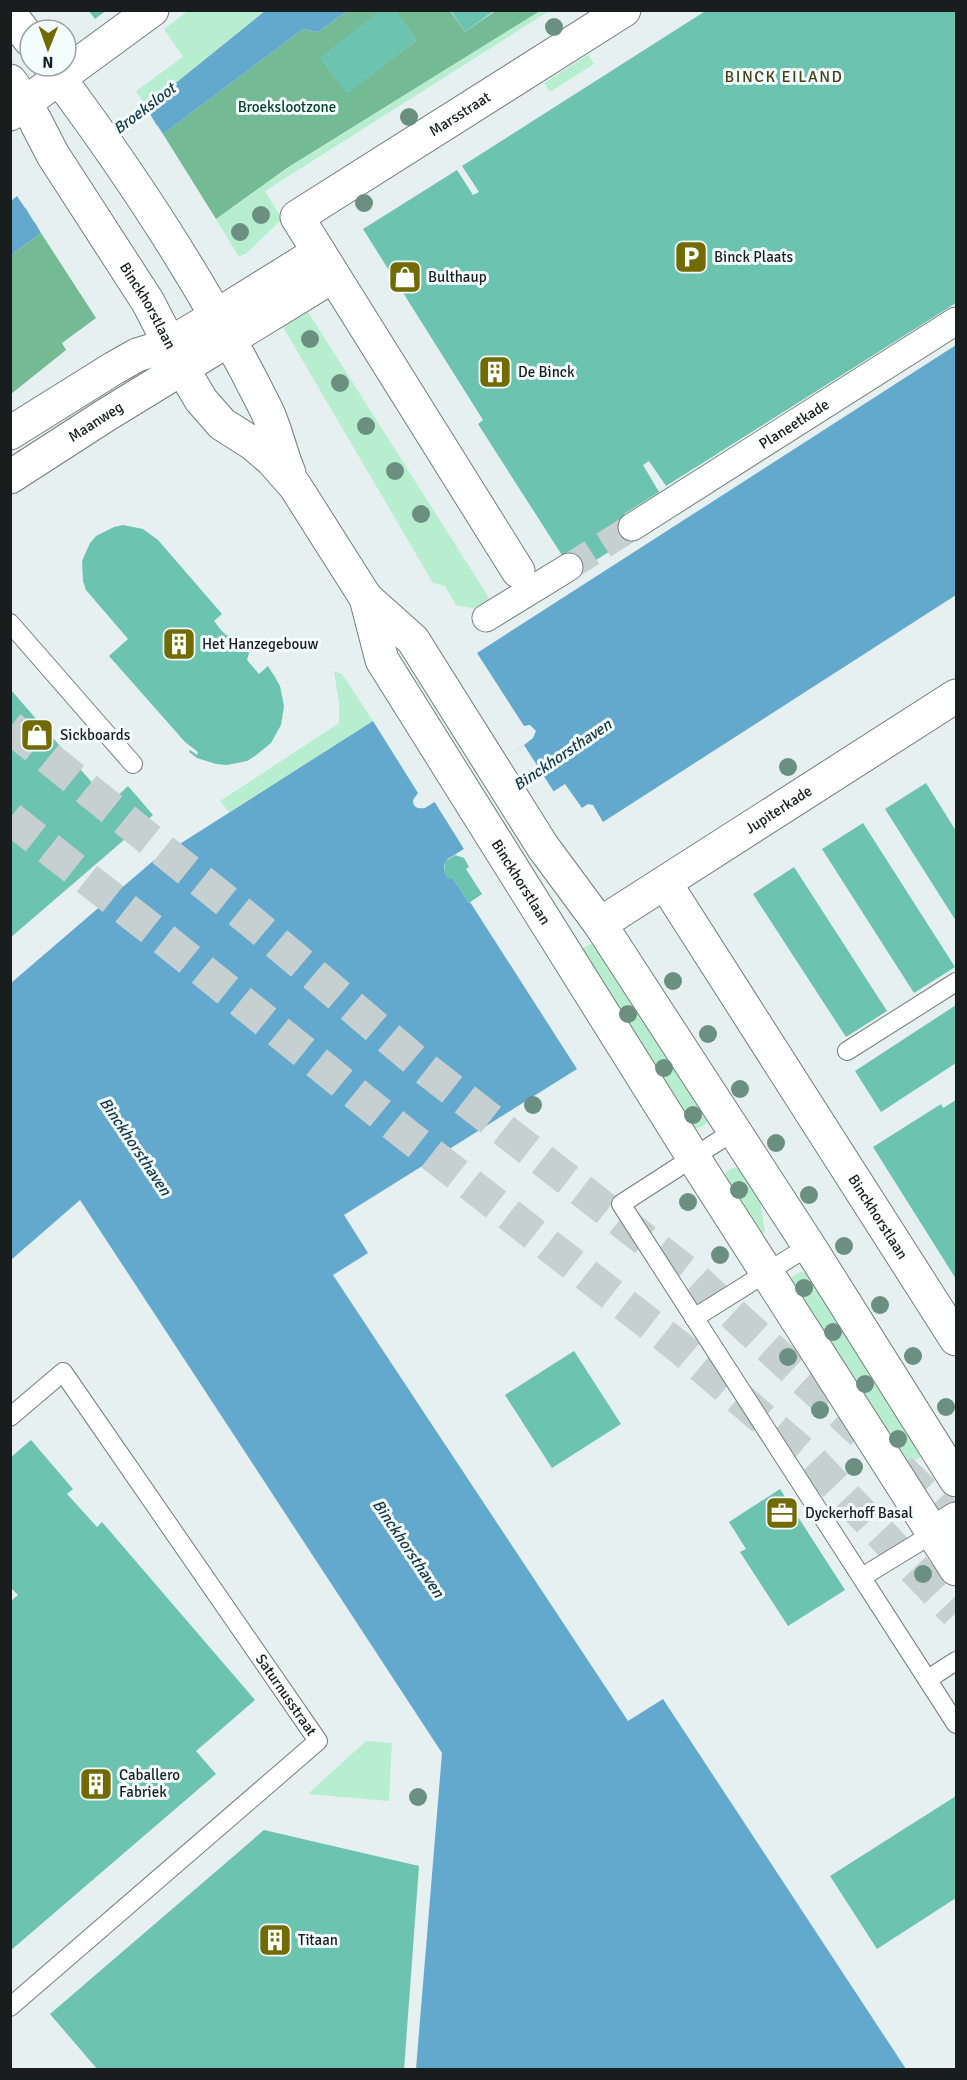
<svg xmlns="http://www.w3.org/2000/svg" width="967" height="2080" font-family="Signika,sans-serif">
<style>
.green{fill:#b7eecf}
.forest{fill:#74ba94}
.water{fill:#63a9ce}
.pier{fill:#e6f0f0}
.building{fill:#6cc3b0}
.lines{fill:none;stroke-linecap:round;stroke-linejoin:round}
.pedestrian-tunnel{stroke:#c7d0d0;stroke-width:27;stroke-dasharray:27 14;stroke-linecap:butt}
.primary-tunnel{stroke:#c7d0d0;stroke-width:33;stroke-dasharray:33 16;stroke-linecap:butt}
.service-casing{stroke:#747d7d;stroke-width:20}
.pedestrian-casing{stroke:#747d7d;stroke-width:29}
.minor-casing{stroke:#747d7d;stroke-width:35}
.tertiary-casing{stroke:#747d7d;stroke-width:35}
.service{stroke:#fff;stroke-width:18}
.pedestrian{stroke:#fff;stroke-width:27}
.minor{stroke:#fff;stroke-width:33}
.tertiary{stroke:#fff;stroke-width:33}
.tree{fill:#6b9082}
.labels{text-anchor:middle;stroke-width:6;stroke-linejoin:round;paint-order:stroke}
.park-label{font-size:15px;fill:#064128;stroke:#f3fdfd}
.street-label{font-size:15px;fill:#191d1d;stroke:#f3fdfd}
.poi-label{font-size:15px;fill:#191d1d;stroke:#f3fdfd;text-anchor:start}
.neighbourhood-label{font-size:16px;letter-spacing:1.5px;fill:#423f15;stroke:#f3fdfd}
.water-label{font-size:16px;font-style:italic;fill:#163647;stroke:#f3fdfd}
</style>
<rect width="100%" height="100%" fill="#e6f0f0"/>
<g class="green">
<polygon points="188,11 265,11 146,107 136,91 183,57 164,29"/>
<polygon points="540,11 549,11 265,191 282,219 248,252 239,257 216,219 288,168"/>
<polygon points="588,55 594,64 550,92 544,83"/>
<polygon points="308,312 486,593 490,602 477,609 456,605 445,586 433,583 283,327"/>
<polygon points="334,671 342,674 373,721 229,812 220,801 339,723 339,703"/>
<path d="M593 943 709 1118C706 1127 699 1129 691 1128L579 950Z"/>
<polygon points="733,1168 739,1168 759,1193 765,1233 760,1233 725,1177 726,1172"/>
<polygon points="800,1272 808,1273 926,1454 905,1466 790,1282 792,1277"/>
<polygon points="366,1741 392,1743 389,1801 308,1794"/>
</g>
<g class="forest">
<polygon points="347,11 381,11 347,93 417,40 395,11 450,11 465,32 495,11 540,11 287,168 216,219 163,134 303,29 318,32"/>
<polygon points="41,233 96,318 62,343 66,350 11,394 11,255"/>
</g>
<g class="water">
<polygon points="265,11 347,11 318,32 303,29 163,134 157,125 34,221 41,233 11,255 11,201 17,196 25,208 149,113 146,107"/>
<path d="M956 345V595L603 822 593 805 588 804 582 808 565 784 448 859C441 867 444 872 449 879L452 877 469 903 470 902 577 1069 344 1215 368 1253 333 1275 628 1721 663 1699 906 2069H416L442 1753 80 1200 11 1260V983L153 861 373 721 418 793 413 800C413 808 418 809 425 808L524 745 533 738 536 731 530 725 524 726 477 653Z"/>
</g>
<g class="pier">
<polygon points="149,112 157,126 34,222 25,207"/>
<polygon points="524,745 554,792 464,849 434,801"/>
</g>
<g class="building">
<polygon points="88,10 107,10 95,19"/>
<polygon points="381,10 395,10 417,40 347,94 319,58"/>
<polygon points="450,10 495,10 465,32"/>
<polygon points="707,10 956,10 956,303 666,486 649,461 643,465 659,492 624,514 637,534 574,574 478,424 483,420 363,229 457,170 473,195 479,192 462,166"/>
<polygon points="123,525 143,529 158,540 222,614 214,621 221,630 226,635 234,636 236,642 234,645 239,650 244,648 248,650 249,653 247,660 259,674 268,666 275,677 280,686 284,706 281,725 271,743 255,756 247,761 227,765 216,764 197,758 189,752 190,750 197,755 198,752 185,742 109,656 128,639 86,590 83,581 82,561 90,543 96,536 114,527"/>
<polygon points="10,689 110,803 128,786 153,815 10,938"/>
<polygon points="926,783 956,831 956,921 885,809"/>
<polygon points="863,823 955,967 914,993 822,849"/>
<polygon points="455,855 464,858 469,867 466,869 482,894 469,903 452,877 449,880 444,871 445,862"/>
<polygon points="794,867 887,1011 846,1037 753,894"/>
<polygon points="956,1005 956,1063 881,1112 855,1071"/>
<polygon points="956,1100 956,1279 873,1147 941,1104 943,1108"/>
<polygon points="574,1351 621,1424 552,1468 505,1395"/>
<polygon points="31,1440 73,1489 67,1494 97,1527 102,1522 255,1700 196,1751 216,1774 10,1951 10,1602 18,1595 10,1587 10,1458"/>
<polygon points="780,1489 845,1590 788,1626 740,1552 746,1549 729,1522"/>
<polygon points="956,1796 956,1898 877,1949 830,1876"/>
<polygon points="264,1830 419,1866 404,2070 98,2070 50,2014"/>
</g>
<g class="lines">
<polyline class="pedestrian-tunnel" points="569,567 632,527"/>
<g class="primary-tunnel">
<polyline points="10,727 252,922 423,1067 694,1278 862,1433"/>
<polyline points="10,818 165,940 408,1136 679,1347 810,1459 956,1613"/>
<polyline points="900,1469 956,1524"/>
</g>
<g class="service-casing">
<g id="service">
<polyline points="10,623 133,764"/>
<polyline points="847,1051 956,982"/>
<polyline points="734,1131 621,1204 956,1724"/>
<polyline points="694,1318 809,1246"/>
<path id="s1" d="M10 1417 63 1372 318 1741 10 2007"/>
<polyline points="862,1577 934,1533"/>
<polyline points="928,1679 956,1661"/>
</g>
</g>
<g class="pedestrian-casing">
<g id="pedestrian">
<path id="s2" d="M632 527 956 321"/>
<polyline points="486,618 569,567"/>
</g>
</g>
<g class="minor-casing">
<g id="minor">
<polyline points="10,114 152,10"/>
<polyline points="216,316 319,252"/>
<polyline points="230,339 333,276"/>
<path id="s3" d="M518 571 297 217 624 10"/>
<path id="s4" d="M665 883 956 1339"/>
<path id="s5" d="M600 924 956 696"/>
<polyline points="934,1533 956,1519"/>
</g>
</g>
<g class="tertiary-casing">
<g id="tertiary">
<polyline points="10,14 30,40"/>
<path d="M50 66C132 175 205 286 266 409 276 429 280 452 289 473"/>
<path id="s6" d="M10 81 26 103 53 155 148 302 182 368 201 400 222 424 252 443 272 460 295 486 366 598 413 640 543 847 600 924 809 1246 956 1480"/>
<polyline points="10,433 114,368 137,355 166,346 216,316"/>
<path id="s7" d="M10 477 106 415 230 339"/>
<path id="s8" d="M366 598 382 660 693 1157 956 1569"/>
</g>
</g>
<use href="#service" class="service"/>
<use href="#pedestrian" class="pedestrian"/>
<use href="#minor" class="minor"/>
<use href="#tertiary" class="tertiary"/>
</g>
<g class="tree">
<circle cx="554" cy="27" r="9"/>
<circle cx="409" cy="117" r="9"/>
<circle cx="364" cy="203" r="9"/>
<circle cx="261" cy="215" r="9"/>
<circle cx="240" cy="232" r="9"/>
<circle cx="310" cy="339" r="9"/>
<circle cx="340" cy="383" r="9"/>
<circle cx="366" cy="426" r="9"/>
<circle cx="395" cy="471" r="9"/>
<circle cx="421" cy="514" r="9"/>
<circle cx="788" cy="767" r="9"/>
<circle cx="673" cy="981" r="9"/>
<circle cx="628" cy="1014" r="9"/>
<circle cx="708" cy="1034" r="9"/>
<circle cx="664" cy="1068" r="9"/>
<circle cx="740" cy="1089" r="9"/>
<circle cx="533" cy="1105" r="9"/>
<circle cx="693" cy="1115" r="9"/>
<circle cx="776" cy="1143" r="9"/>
<circle cx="739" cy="1190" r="9"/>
<circle cx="809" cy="1195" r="9"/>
<circle cx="688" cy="1202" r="9"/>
<circle cx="844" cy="1246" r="9"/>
<circle cx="720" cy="1255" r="9"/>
<circle cx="804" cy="1288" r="9"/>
<circle cx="880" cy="1305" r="9"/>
<circle cx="833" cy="1332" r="9"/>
<circle cx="913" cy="1356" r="9"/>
<circle cx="788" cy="1357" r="9"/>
<circle cx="865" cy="1384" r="9"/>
<circle cx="946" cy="1407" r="9"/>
<circle cx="820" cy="1410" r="9"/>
<circle cx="898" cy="1439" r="9"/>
<circle cx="854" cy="1467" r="9"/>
<circle cx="923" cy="1574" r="9"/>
<circle cx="418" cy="1797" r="9"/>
</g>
<defs>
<g id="parking-square" transform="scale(1.725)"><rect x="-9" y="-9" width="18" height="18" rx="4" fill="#726a03" stroke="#f3fdfd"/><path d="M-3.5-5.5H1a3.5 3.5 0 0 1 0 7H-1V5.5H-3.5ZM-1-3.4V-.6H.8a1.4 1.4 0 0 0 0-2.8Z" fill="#fff"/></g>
<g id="shop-square" transform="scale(1.725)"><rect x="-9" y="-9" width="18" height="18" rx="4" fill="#726a03" stroke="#f3fdfd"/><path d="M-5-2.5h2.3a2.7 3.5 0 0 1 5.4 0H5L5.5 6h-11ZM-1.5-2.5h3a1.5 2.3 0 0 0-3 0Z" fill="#fff"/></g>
<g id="building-square" transform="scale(1.725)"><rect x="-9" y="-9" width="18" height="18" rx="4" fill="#726a03" stroke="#f3fdfd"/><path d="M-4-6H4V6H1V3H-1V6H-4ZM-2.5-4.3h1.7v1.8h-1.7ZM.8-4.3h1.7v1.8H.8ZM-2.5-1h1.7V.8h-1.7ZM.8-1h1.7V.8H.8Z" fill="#fff"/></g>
<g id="office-square" transform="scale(1.725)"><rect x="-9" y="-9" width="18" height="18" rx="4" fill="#726a03" stroke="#f3fdfd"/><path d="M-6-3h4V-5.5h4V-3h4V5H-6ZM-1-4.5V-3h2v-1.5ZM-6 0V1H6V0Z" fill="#fff"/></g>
</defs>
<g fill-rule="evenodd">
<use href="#parking-square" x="691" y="257"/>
<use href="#shop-square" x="405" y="277"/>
<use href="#building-square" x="495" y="372"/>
<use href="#building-square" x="179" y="644"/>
<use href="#shop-square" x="37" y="735"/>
<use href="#office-square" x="782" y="1513"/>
<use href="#building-square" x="96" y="1784"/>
<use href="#building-square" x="275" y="1940"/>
</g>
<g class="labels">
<g class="park-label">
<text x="287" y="112">Broekslootzone</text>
</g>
<g class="street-label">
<text dy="5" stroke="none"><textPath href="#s3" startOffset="610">Marsstraat</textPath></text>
<text dy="5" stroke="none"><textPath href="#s6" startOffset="264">Binckhorstlaan</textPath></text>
<text dy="5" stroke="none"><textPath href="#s7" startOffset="102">Maanweg</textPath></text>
<text dy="5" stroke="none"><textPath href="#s2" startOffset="192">Planeetkade</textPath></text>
<text dy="5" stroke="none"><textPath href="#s5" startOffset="212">Jupiterkade</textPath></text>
<text dy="5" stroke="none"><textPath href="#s8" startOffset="326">Binckhorstlaan</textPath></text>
<text dy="5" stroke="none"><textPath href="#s4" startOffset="396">Binckhorstlaan</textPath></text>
<text dy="5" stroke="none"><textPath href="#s1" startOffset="462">Saturnusstraat</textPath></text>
</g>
<g class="poi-label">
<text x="714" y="262">Binck Plaats</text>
<text x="428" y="282">Bulthaup</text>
<text x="518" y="377">De Binck</text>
<text x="202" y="649">Het Hanzegebouw</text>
<text x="60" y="740">Sickboards</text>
<text x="805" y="1518">Dyckerhoff Basal</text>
<text x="119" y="1780">Caballero<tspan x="119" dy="17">Fabriek</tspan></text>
<text x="298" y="1945">Titaan</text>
</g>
<g class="neighbourhood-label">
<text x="784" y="82">BINCK EILAND</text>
</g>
<g class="water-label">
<text transform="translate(144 108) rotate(-37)" y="6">Broeksloot</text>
<text transform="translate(562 754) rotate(-34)" y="6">Binckhorsthaven</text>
<text transform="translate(136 1146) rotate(56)" y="6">Binckhorsthaven</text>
<text transform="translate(409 1548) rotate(56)" y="6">Binckhorsthaven</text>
</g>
</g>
<rect width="967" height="2080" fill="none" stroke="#191d1d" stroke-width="24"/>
<g transform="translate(48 48) rotate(181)"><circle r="28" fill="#f3fdfd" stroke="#9ca3a3" stroke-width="1.5"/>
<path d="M0-4.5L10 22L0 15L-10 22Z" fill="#726a03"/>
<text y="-9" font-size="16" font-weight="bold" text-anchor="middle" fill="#191d1d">N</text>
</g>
</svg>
